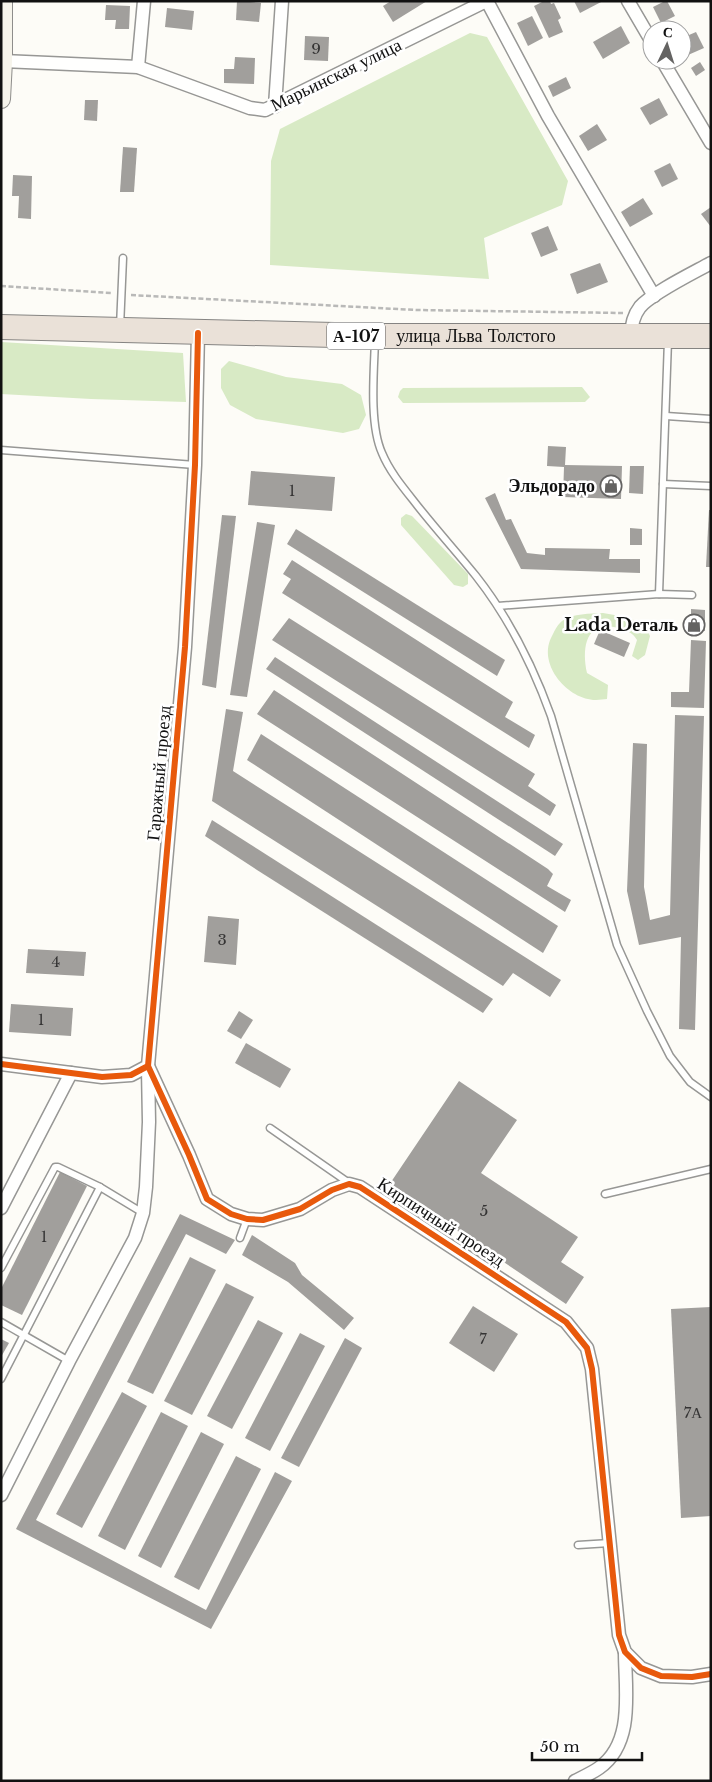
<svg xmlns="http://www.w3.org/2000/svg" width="712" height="1782" font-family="'Libre Baskerville',serif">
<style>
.forest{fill:#d8eac5}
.building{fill:#a19f9c}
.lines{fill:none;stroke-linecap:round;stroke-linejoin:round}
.lane-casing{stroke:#979795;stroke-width:9}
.street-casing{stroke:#979795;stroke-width:15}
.secondary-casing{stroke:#8e8d8b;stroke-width:20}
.highway-casing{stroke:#858482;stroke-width:26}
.path{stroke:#b9b9b8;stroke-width:2.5;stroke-dasharray:5 2.5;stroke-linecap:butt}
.lane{stroke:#fffffe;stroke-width:6}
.street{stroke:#fffffe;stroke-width:12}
.secondary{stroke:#f6f4eb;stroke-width:18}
.highway{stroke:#eae1d8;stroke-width:24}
.cycleway-casing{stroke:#fff;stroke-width:9}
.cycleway{stroke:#e8590c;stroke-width:6}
.labels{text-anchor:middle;stroke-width:5;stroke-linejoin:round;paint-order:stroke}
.number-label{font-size:15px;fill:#353434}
.shield{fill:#fff;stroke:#585858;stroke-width:1}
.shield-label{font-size:16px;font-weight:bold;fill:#111}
.street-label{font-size:18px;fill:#111;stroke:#fff}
.poi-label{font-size:18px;font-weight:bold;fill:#111;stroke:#fff;text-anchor:end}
</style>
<rect width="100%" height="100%" fill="#fdfcf7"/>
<g class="forest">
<polygon points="470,33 487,37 568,181 562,205 484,238 489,279 270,265 271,161 280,129"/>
<polygon points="1,342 183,353 186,402 91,399 1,394"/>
<polygon points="229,361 286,377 342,384 361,395 366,415 359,429 343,433 256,419 230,405 221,388 221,369"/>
<polygon points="582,387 590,397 585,402 403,403 398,397 400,391 403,388"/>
<polygon points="406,514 412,516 468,574 468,584 463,587 454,585 401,525 401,518"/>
<path d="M603 613 626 617 644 624 650 636 645 655 638 660 632 656 637 640C633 633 629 632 622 629 587 617 581 645 587 673L608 685 607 699C604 699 600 700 596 700 568 700 538 665 551 638 554 632 557 625 562 621 573 613 590 614 603 613Z"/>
</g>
<g class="building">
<polygon points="237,1 261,3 259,22 236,20"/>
<polygon points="391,1 427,1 393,22 383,6"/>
<polygon points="544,1 550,1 551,4 554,3 561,18 558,20 563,32 549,38 534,6"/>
<polygon points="574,1 603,1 580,13"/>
<polygon points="665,1 667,1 675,16 661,23 653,7"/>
<polygon points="106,5 130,6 129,29 115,29 116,20 105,20"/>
<polygon points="167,8 194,11 192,30 165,27"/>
<polygon points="532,16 543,38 528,46 517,23"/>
<polygon points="621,26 630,43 603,59 593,42"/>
<polygon points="696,32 704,48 688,55 682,38"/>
<polygon points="305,36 329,37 328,61 304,60"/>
<polygon points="235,57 255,58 254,84 224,83 224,69 234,69"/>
<polygon points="700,62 705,70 696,76 691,68"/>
<polygon points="566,77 571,88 553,97 548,86"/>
<polygon points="659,98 668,115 650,125 640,108"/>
<polygon points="85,100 98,100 97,121 84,120"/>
<polygon points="597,124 607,140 588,151 579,136"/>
<polygon points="123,147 137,148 134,192 120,192"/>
<polygon points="670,163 678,179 662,187 654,171"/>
<polygon points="13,175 32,176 31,219 18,218 19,196 12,196"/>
<polygon points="643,198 653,214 630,227 621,212"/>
<polygon points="711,207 711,227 701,214"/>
<polygon points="548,226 558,250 541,257 531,233"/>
<polygon points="600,263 608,282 577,294 570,274"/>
<polygon points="548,446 566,447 565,465 622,466 621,499 563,497 564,467 547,466"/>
<polygon points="630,466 644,466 643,494 629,493"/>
<polygon points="251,471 335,477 332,511 248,505"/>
<polygon points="495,493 506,520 511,519 527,553 545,555 545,548 610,549 609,559 640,559 640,573 521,569 485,498"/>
<polygon points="709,510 711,510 711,567 706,567"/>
<polygon points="222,515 236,516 216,688 202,685"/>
<polygon points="257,522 275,525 247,697 230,695"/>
<polygon points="630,528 642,529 642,545 630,545"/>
<polygon points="296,529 505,660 497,676 287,544"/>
<polygon points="292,560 513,702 505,717 535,735 529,748 282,593 291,579 283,574"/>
<polygon points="691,609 705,610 705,631 691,631"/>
<polygon points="289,618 535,774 528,786 556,805 550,816 272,640"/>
<polygon points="600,630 630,643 624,657 594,644"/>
<polygon points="691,640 706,641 704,708 671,707 671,692 689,692"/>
<polygon points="275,657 563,844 555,856 266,669"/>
<polygon points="274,690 548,869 553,874 547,886 571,900 565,912 257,714"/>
<polygon points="226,709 243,712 233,771 561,980 550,997 513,973 503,986 212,801"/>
<polygon points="675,715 704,716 695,1030 679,1029 681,937 639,945 627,891 633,743 647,744 644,887 650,920 670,915"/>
<polygon points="261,734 558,926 543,953 247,760"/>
<polygon points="212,820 493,999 483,1013 257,870 205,836"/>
<polygon points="208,916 239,919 236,965 204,962"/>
<polygon points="28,949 86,952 84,976 26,973"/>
<polygon points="11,1004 73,1008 71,1036 9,1032"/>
<polygon points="239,1011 253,1020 241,1039 227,1031"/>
<polygon points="246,1043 291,1069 280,1088 235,1063"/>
<polygon points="459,1081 517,1120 481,1173 578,1237 561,1262 584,1277 566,1304 389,1185"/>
<polygon points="60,1172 87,1186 22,1315 1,1305 1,1289"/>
<polygon points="180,1214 235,1240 226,1254 186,1234 36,1520 206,1610 275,1472 292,1481 211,1629 16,1529"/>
<polygon points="252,1235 295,1263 302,1275 354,1318 344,1330 288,1282 242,1255"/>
<polygon points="190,1257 216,1270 153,1394 127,1382"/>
<polygon points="226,1283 254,1297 192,1415 164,1401"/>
<polygon points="473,1306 518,1334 494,1372 449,1343"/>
<polygon points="711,1307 711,1516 681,1518 671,1309"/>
<polygon points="258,1320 283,1333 232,1429 207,1416"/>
<polygon points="300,1333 325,1346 270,1451 245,1438"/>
<polygon points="345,1338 362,1348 299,1467 281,1458"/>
<polygon points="1,1339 9,1343 1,1357"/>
<polygon points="122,1392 147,1406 82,1528 56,1514"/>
<polygon points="161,1412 188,1426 125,1550 98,1536"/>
<polygon points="201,1432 224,1444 161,1568 138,1556"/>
<polygon points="236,1456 261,1469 199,1590 174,1577"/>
</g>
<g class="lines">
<g class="lane-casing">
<g id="lane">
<polyline points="120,327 123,258"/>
<path d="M375 340C374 371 369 424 382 453 389 470 401 485 413 500 433 526 455 550 476 576 509 618 533 666 551 716L617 945 647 1011 670 1056 690 1082 711 1097"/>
<polyline points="666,416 711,419"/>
<polyline points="1,450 195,465"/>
<polyline points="663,484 711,486"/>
<polyline points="659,594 668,340"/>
<polyline points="498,606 659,594 692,595"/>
<polyline points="270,1128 349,1183"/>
<polyline points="605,1194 711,1169"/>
<polyline points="240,1238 247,1219"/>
<polyline points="1,1268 55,1167 58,1167 100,1187"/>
<polyline points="1,1322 69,1361"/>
<polyline points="1,1379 100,1187 143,1213"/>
<polyline points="578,1545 610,1543"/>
</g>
</g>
<g class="street-casing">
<g id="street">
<polyline points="487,1 548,116 654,296"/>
<polyline points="628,1 652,42"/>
<polyline points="662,60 711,143"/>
<polyline points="3,61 138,67 250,108 265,110 486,1"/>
<polyline points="138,67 144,1"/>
<polyline points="275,106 282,1"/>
<path d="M631 337C631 326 633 316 640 307 652 293 693 273 711 263"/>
<polyline points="1,1064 102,1077 131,1075 148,1066 185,647 195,465 198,333"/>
<polyline points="148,1066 189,1155 207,1199 231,1214 247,1219 263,1220 300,1209 332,1190 349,1184 360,1187 566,1322 587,1348 592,1369 619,1635 625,1652 641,1668 661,1676 692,1677 711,1674"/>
<polyline points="1,1208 71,1073"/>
<polyline points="1,1495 69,1361 135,1238 143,1213 146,1187 149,1122 148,1069"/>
<path d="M575 1781C583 1777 592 1773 599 1768 635 1743 625 1690 625 1652"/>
</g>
</g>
<g class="secondary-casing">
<polyline id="secondary" points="1,99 3,61 3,1"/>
</g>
<g class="highway-casing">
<g id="highway">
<path id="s1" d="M1 327 375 336H711"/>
</g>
</g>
<g class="path">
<polyline points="1,286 111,293"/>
<polyline points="131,295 416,310 623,313"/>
</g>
<use href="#lane" class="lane"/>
<use href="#street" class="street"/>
<use href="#secondary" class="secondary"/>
<use href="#highway" class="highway"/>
<g class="cycleway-casing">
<g id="cycleway">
<polyline points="1,1064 102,1077 131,1075 148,1066 185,647 195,465 198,333"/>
<polyline points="148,1066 189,1155 207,1199 231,1214 247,1219 263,1220 300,1209 332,1190 349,1184 360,1187 566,1322 587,1348 592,1369 619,1635 625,1652 641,1668 661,1676 692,1677 711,1674"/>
</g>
</g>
<use href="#cycleway" class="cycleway"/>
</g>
<defs>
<g id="shop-ring" transform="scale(1.125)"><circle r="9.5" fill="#fff" stroke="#646362" stroke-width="1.5"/><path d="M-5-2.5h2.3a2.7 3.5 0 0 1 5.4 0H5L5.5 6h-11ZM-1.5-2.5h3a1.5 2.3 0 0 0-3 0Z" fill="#646362"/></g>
</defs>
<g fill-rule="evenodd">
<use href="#shop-ring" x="611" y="486"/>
<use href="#shop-ring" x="694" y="625"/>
</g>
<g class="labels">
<g class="number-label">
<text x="316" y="54">9</text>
<text x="292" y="496">1</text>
<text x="222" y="945">3</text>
<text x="56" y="967">4</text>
<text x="41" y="1025">1</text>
<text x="484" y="1216">5</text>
<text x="44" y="1242">1</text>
<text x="483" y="1344">7</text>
<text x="693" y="1418">7А</text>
</g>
<rect class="shield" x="327" y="322.5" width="58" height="27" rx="4"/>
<g class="shield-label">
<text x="356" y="342">А-107</text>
</g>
<g class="street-label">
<text transform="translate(336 75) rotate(-26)" y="6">Марьинская улица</text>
<text dy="6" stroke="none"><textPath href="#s1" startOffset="475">улица Льва Толстого</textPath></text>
<text transform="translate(159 773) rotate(-85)" y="6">Гаражный проезд</text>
<text transform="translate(441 1222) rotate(33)" y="6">Кирпичный проезд</text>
</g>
<g class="poi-label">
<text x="595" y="492">Эльдорадо</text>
<text x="678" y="631">Lada Dеталь</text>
</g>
</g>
<rect width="712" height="1782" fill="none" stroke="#111111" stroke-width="5"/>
<g transform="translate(667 45) rotate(4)"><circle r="24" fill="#ffffff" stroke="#a0a0a0"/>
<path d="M0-4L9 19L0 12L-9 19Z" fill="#646362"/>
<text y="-8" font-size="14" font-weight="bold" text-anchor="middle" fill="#111111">С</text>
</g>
<path d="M532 1752v8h110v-8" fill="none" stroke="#111111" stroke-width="2.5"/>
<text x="540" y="1752" font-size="15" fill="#111111" stroke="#ffffff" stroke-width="4" paint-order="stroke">50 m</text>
</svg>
